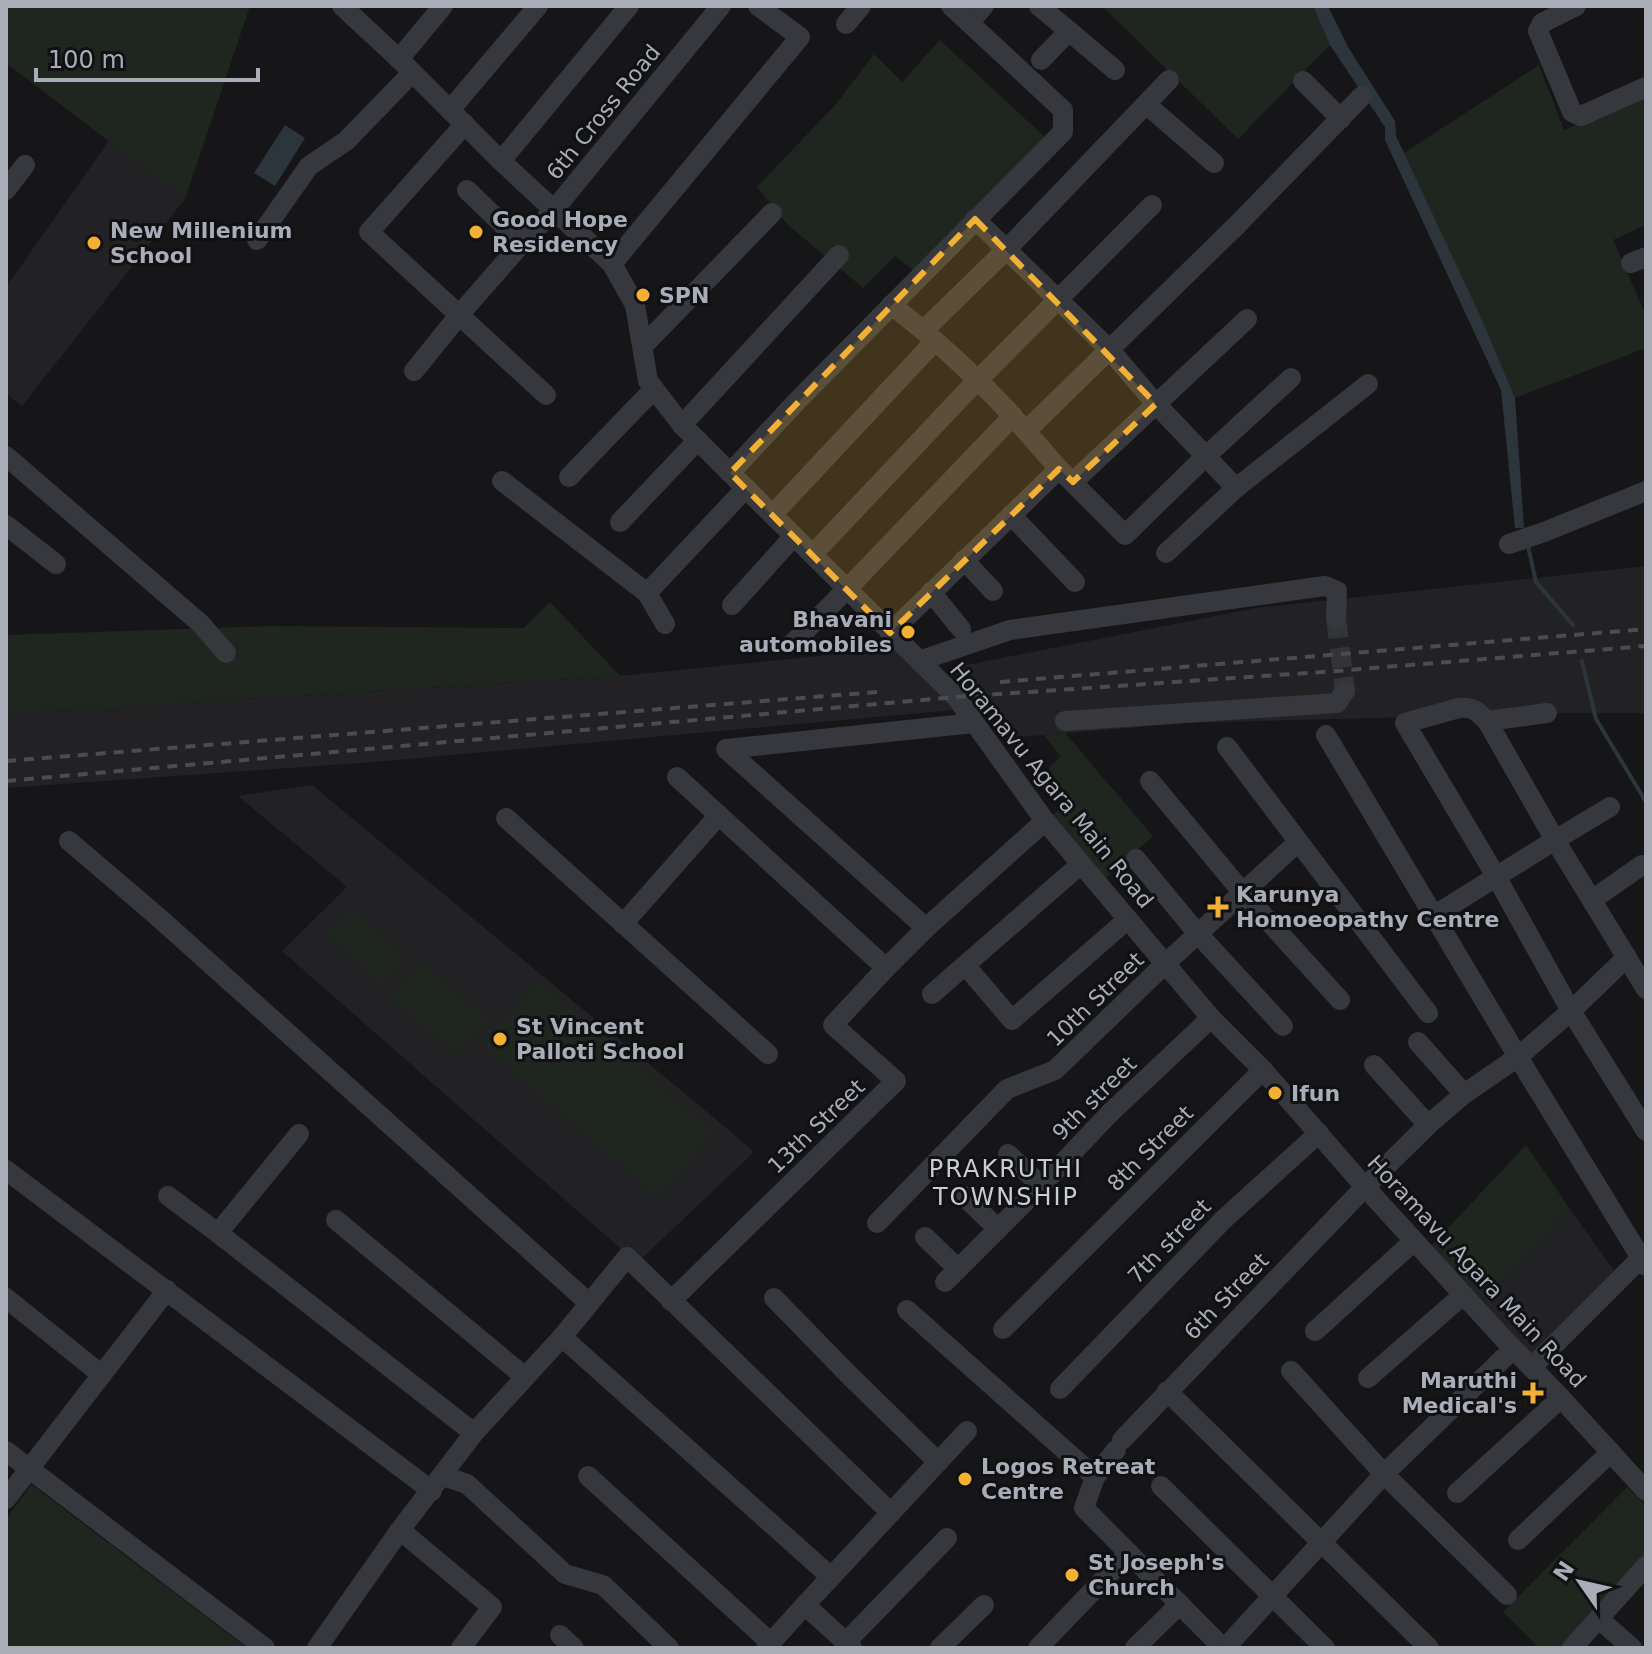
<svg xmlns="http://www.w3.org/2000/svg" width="1652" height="1654" font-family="'DejaVu Sans',sans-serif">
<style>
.built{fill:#222225}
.green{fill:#1e261f}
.water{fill:#2c353c}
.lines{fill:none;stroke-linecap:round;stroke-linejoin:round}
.stream{stroke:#2c353c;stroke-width:4}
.minor-tunnel{stroke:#333438;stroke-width:20;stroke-dasharray:20 10;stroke-linecap:butt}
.minor{stroke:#37383d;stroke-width:20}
.rail{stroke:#4a4c52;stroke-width:4;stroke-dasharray:10 8;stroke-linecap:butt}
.marked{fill:#f2b134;fill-opacity:0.2;stroke:#f2b134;stroke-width:6;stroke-dasharray:16 10;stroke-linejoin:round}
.poi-dot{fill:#f2b134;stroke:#111113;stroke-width:3}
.labels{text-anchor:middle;stroke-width:6;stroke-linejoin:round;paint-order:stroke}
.street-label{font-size:22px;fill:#a8adb8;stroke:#111113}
.poi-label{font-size:22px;font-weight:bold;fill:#a8adb8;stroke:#111113;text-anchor:start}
.neighbourhood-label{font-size:24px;letter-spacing:2px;fill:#c9ccd4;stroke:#111113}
</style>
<rect width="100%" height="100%" fill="#161618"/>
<g class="built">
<polygon points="109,141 185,199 22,406 6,393 6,287"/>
<polygon points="1646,566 1646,713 1564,713 1188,723 1007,738 951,668 1256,608"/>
<polygon points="897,648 955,710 374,762 6,788 6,714 620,676"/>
<polygon points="312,785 724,1126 754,1152 637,1263 282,951 347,887 238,796"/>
<polygon points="1570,1209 1615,1272 1531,1355 1483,1301"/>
</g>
<g class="green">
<polygon points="6,6 250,6 185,199 6,63"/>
<polygon points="1102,6 1313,6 1330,45 1238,139"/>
<polygon points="940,40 1047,139 919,275 895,256 863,288 788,225 757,187 836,104 874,54 902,82"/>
<polygon points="1539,65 1564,130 1646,96 1646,225 1613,240 1646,315 1646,348 1515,398 1404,153"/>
<polygon points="550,602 620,676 6,714 6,635 270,626 524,628"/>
<polygon points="1065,733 1153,836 1104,880 1052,816 1069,799 1048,768 1061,757 1044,735"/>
<polygon points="351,909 406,957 382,984 327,936"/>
<polygon points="421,961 488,1021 457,1055 390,996"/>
<polygon points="538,980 714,1133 658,1198 482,1045"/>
<polygon points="1526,1145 1570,1209 1483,1301 1431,1246"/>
<polygon points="31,1485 32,1485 247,1648 6,1648 6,1519"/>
<polygon points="1627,1487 1646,1506 1646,1562 1561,1648 1539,1648 1503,1612"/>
</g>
<g class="water">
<polygon points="1313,6 1328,6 1348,47 1395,121 1396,136 1482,320 1515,398 1524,528 1515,528 1501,390 1385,140 1385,127 1330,45"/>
<polygon points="285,125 305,138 275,186 254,173"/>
</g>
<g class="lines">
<g class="stream">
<polyline points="1528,546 1536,582 1573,625"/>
<polyline points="1582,661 1596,719 1646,802"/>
</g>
<polyline class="minor-tunnel" points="1336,618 1345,691"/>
<g class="minor">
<polyline points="342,6 399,59 501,161 612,264 635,305 648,381 682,425 956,697 1045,821 1211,1018 1263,1070 1365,1187 1502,1337 1561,1398 1646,1491"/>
<polyline points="1039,6 1069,31 1041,60"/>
<polyline points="1576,6 1542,23 1538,31 1572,112 1581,116 1646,87"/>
<polyline points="969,23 984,6"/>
<polyline points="846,24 861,6"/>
<polyline points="1069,31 1115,70"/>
<polyline points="399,59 443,6"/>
<polyline points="1303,81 1341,119"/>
<polyline points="1147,105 1214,163"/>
<polyline points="450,110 538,6"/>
<polyline points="465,124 369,232 546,395"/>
<polyline points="501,161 629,6"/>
<polyline points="6,190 25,165"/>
<polyline points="467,190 522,243"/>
<polyline points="975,219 1110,350 1156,404 1236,488 1166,553"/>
<polyline points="257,240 309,166 346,141 412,73"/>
<polyline points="1631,263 1646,257"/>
<polyline points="612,264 800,37 758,6"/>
<polyline points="924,330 1006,250 1169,80"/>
<polyline points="643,346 772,213"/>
<polyline points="414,371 460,314 522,243 553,211 721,6"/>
<polyline points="1018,422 1059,469 1125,535 1206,456 1291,378"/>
<polyline points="682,425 839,255"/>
<polyline points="1026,431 1238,224 1362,96"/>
<polyline points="6,456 201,624 226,653"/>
<polyline points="730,473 799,399 1063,132 1063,110 951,6"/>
<polyline points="569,477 654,389"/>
<polyline points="502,481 647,593 665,624"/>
<polyline points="1073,482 1247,319"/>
<polyline points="1236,488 1368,384"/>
<polyline points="773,514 935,341"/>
<polyline points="1011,515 1075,582"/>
<polyline points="620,522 698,440"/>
<polyline points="6,525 56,564"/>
<polyline points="1509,544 1544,532 1646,491"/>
<polyline points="813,554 965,393 1152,205"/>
<polyline points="964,560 993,591"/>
<polyline points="931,592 961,629"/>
<polyline points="647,593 746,488"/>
<polyline points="732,605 794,536"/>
<polyline points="890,633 1059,469"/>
<path d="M792 644 847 589 1013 416C975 376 935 338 891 305"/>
<polyline points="919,661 1010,630 1325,586 1337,591 1336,618"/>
<polyline points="1547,713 1487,721 1555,840 1610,807"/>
<polyline points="1065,721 1337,703 1345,691"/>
<path d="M1487 721C1477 711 1473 707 1459 708L1405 723 1497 878 1571 1011 1646 1131"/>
<polyline points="1326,735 1518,1057 1646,1266"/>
<polyline points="1227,747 1428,1013"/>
<polyline points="677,777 886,968"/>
<polyline points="1150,781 1243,893 1340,1000"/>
<polyline points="506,818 768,1054"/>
<polyline points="69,841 157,916 589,1303"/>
<polyline points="1136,859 1198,934 1283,1026"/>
<polyline points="1592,900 1642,865"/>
<polyline points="1435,915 1555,840 1646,989"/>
<polyline points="623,924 719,815"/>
<polyline points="926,928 726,749 974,723"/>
<polyline points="965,965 1012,1020 1128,919"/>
<polyline points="932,994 1081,864"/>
<polyline points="1418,1042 1464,1094"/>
<polyline points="1374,1065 1428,1125"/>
<polyline points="1008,1154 1041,1186"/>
<polyline points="6,1170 432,1491"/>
<polyline points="168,1196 218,1233 474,1433"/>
<polyline points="964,1196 998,1229"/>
<polyline points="336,1220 525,1377"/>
<polyline points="877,1223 1007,1089 1055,1070 1166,963 1298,842"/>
<polyline points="218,1233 299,1134"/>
<polyline points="925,1237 958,1269"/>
<polyline points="945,1282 1041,1186 1109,1114 1211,1018"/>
<polyline points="6,1298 102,1375"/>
<polyline points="774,1298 848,1374 938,1462"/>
<polyline points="671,1301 896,1081 833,1025 886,968 926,928 1045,821"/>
<polyline points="907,1310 1095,1477 1084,1508 1223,1648"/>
<polyline points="1003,1329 1263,1070"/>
<polyline points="1315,1331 1414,1241"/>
<polyline points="562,1337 831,1577"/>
<polyline points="1532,1367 1646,1253"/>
<polyline points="1291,1371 1384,1474 1507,1595"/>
<polyline points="1368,1378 1463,1295"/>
<polyline points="1060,1389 1224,1219 1319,1133"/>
<polyline points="1167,1391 1429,1648"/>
<polyline points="1122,1440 1365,1187 1428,1125 1464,1094 1518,1057 1571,1011 1627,957"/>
<polyline points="6,1451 265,1648"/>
<polyline points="443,1476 467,1484 565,1574 603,1585 669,1648"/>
<polyline points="588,1476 771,1643"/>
<polyline points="1095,1477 1116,1450"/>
<polyline points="1161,1486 1325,1648"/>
<polyline points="1457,1493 1561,1398"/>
<polyline points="6,1499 167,1290"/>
<polyline points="1518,1540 1611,1452"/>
<polyline points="805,1605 852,1648"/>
<polyline points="1599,1619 1632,1648"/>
<polyline points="560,1635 574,1648"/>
<polyline points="846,1642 947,1538"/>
<polyline points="317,1648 400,1530"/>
<polyline points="461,1648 492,1607 400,1530 474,1433 562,1337 627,1257 891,1513"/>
<polyline points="766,1648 805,1605 967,1431"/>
<polyline points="940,1648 984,1605"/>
<polyline points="1038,1648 1129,1553"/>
<polyline points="1135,1648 1180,1604"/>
<polyline points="1225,1648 1384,1474 1513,1349"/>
<polyline points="1572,1648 1646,1566"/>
</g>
<g class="rail">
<polyline points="1000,682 1646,629"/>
<polyline points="6,761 877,692"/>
<polyline points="6,781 956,697 1336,671 1646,646"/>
</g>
</g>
<path class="marked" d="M975 219 1156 404 1073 482 1059 469 890 633 730 473Z"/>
<g class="poi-dot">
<circle cx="476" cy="232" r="8"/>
<circle cx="94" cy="243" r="8"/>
<circle cx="643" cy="295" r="8"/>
<circle cx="908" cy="632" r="8"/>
<path d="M1214 895h8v8h8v8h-8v8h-8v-8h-8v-8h8z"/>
<circle cx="500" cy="1039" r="8"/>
<circle cx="1275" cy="1093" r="8"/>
<path d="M1529 1381h8v8h8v8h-8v8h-8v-8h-8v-8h8z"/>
<circle cx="965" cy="1479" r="8"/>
<circle cx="1072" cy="1575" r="8"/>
</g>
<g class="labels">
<g class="street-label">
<text transform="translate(603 112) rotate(-51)" y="8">6th Cross Road</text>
<text transform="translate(1052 785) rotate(51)" y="8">Horamavu Agara Main Road</text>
<text transform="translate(1095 999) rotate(-44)" y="8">10th Street</text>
<text transform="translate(1094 1098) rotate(-45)" y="8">9th street</text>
<text transform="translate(816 1126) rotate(-44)" y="8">13th Street</text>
<text transform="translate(1150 1148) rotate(-45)" y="8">8th Street</text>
<text transform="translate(1169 1241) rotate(-46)" y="8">7th street</text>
<text transform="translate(1477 1271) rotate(47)" y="8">Horamavu Agara Main Road</text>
<text transform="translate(1226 1296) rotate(-46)" y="8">6th Street</text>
</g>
<g class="poi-label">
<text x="492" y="227">Good Hope<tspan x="492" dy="25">Residency</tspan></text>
<text x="110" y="238">New Millenium<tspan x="110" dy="25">School</tspan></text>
<text x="659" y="303">SPN</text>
<text x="892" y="627" text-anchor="end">Bhavani<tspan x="892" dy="25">automobiles</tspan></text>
<text x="1236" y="902">Karunya<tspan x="1236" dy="25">Homoeopathy Centre</tspan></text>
<text x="516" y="1034">St Vincent<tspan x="516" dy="25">Palloti School</tspan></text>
<text x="1291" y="1101">Ifun</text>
<text x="1517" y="1388" text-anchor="end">Maruthi<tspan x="1517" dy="25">Medical's</tspan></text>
<text x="981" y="1474">Logos Retreat<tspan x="981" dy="25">Centre</tspan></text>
<text x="1088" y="1570">St Joseph's<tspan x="1088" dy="25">Church</tspan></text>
</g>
<g class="neighbourhood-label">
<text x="1006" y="1177">PRAKRUTHI<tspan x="1006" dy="28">TOWNSHIP</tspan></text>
</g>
</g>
<rect width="1652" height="1654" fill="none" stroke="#a8adb8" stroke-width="16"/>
<g transform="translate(1580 1582) rotate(304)" stroke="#111113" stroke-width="6" paint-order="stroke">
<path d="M0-6L14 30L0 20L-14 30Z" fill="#a8adb8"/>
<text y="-12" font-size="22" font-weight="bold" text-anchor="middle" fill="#a8adb8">N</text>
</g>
<path d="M36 68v12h222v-12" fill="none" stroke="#a8adb8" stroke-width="4"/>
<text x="48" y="68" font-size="24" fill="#a8adb8" stroke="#111113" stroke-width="6" paint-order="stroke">100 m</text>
</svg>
